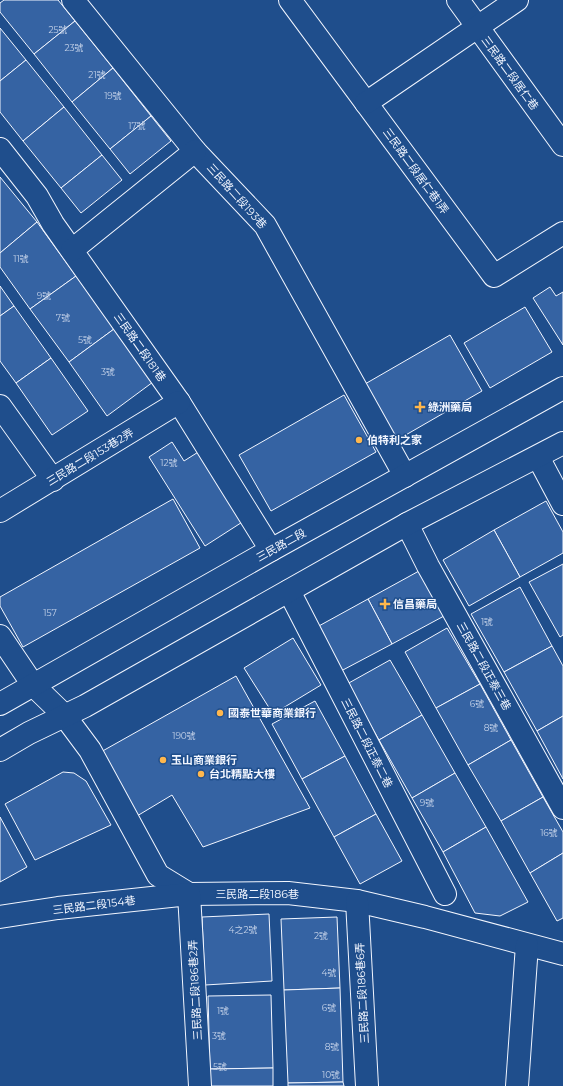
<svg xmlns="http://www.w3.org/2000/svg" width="563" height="1086" font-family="Montserrat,'Noto Sans TC',sans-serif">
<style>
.building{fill:#3563a3;stroke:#f2f6ff}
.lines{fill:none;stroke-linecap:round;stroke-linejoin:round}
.minor-casing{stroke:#f2f6ff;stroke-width:24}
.minor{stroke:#1f4e8c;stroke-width:22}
.poi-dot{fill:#ffb74d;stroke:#1f4e8c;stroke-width:1.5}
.labels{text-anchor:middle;stroke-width:3;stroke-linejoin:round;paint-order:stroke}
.number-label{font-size:9px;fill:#c3d1e8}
.street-label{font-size:11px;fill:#f2f6ff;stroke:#1f4e8c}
.poi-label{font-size:11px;font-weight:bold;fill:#f2f6ff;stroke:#1f4e8c;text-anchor:start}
</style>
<rect width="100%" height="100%" fill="#1f4e8c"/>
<g class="building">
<polygon points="4,0 58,0 75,21 34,54 0,12 0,3"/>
<polygon points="75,21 113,68 72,102 34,54"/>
<polygon points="0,28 26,60 0,81"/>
<polygon points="26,60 64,107 23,141 0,112 0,81"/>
<polygon points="113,68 151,116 110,149 72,102"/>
<polygon points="64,107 102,155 61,188 23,141"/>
<polygon points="151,116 171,141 130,174 110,149"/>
<polygon points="102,155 122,180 81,213 61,188"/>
<polygon points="0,177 37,222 0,253"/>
<polygon points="37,222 76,276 30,309 0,267 0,253"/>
<polygon points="76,276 114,329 69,362 30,309"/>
<polygon points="0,286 14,306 0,316"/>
<polygon points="550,287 556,296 563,292 563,345 533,298"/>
<polygon points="14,306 51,358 16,383 0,361 0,316"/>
<polygon points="525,307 552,352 490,388 464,343"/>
<polygon points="114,329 153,382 107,416 69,362"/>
<polygon points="450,335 482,391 397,440 365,384"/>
<polygon points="51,358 88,411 52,435 16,383"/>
<polygon points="344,395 376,452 271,511 239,455"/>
<polygon points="172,442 184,461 203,449 247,519 205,546 149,457"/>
<polygon points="173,499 200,548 23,647 0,606 0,597"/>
<polygon points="546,501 563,532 563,553 520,577 494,530"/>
<polygon points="494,530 520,577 469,606 443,560"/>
<polygon points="563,564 563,635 560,637 529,582"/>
<polygon points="419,571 444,616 392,644 368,599"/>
<polygon points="520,587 552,646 504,672 471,614"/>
<polygon points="368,599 392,644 341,671 317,627"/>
<polygon points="447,628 480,684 436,708 405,652"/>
<polygon points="293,638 321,685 273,714 244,668"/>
<polygon points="552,646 563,666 563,716 537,731 504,672"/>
<polygon points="390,660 422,715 379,740 347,684"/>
<polygon points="236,676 310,808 203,847 172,795 137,816 99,753"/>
<polygon points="480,684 511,740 468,765 436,708"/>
<polygon points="315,701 345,756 302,779 272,724"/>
<polygon points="422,715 455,773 412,798 379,740"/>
<polygon points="563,716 563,779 537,731"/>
<polygon points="511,740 543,797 501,821 468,765"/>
<polygon points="345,756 376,814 334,837 302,779"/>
<polygon points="63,772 74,773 86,781 111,825 35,860 5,804"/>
<polygon points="455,773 486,827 443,852 412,798"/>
<polygon points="543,797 563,832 563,853 530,873 501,821"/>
<polygon points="376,814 402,861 360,884 334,837"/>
<polygon points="0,817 27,867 0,882"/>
<polygon points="486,827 528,902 500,916 475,913 443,852"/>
<polygon points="563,853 563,918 557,921 530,873"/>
<polygon points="269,914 272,981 205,985 202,917"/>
<polygon points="337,917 340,988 284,990 281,919"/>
<polygon points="340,988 343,1082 288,1083 284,990"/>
<polygon points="271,995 273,1068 210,1069 208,996"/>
<polygon points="273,1068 273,1086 210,1086 210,1069"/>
<polygon points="343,1082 344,1086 288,1086 288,1083"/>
</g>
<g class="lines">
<g class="minor-casing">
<g id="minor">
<polyline points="73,0 195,151 265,225 405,476"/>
<polyline points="290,0 494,276 563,233"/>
<polyline points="458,0 563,145"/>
<polyline points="366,103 517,0"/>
<polyline points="0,149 37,196 53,224 179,402 271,550"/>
<polyline points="72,250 195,151"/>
<polyline points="0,406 53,480"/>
<polyline points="538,457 563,504"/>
<polyline points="0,511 179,402"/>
<polyline points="407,524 428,566 563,808"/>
<polyline points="289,591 445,894"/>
<polyline points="0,636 33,685 64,715 90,750 158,875 189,894 288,893 357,901 425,917 563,954"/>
<polyline points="0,704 271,550 563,388"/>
<polyline points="0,750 29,733 85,706 407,524 563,443"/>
<polyline points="357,901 367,1086"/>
<polyline points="0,917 58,908 189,894 200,1086"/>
<polyline points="517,1086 527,945"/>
</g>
</g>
<use href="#minor" class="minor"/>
</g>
<g class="poi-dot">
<path d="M418 401h4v4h4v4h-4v4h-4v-4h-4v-4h4z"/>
<circle cx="359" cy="440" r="4"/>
<path d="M383 598h4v4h4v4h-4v4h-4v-4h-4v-4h4z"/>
<circle cx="220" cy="713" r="4"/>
<circle cx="163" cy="760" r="4"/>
<circle cx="201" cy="774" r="4"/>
</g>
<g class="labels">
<g class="number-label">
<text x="58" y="33">25號</text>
<text x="74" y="51">23號</text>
<text x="97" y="78">21號</text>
<text x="113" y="99">19號</text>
<text x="137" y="129">17號</text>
<text x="21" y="262">11號</text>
<text x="44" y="299">9號</text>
<text x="63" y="321">7號</text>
<text x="85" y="343">5號</text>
<text x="108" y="375">3號</text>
<text x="169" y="466">12號</text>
<text x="50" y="616">157</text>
<text x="487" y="625">1號</text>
<text x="477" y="707">6號</text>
<text x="491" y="731">8號</text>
<text x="184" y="739">190號</text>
<text x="427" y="806">9號</text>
<text x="549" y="836">16號</text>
<text x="243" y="933">4之2號</text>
<text x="321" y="939">2號</text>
<text x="329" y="976">4號</text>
<text x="329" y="1011">6號</text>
<text x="223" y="1014">1號</text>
<text x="219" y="1039">3號</text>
<text x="332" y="1050">8號</text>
<text x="220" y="1070">5號</text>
<text x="331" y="1078">10號</text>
</g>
<g class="street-label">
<text transform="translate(510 73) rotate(54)" y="4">三民路二段居仁巷</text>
<text transform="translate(416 171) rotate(54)" y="4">三民路二段居仁巷1弄</text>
<text transform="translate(237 196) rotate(48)" y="4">三民路二段193巷</text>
<text transform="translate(140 347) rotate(55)" y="4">三民路二段181巷</text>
<text transform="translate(90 457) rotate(-31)" y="4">三民路二段153巷2弄</text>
<text transform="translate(281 545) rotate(-29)" y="4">三民路二段</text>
<text transform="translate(484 666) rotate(61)" y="4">三民路二段正泰三巷</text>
<text transform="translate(367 743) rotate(63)" y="4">三民路二段正泰二巷</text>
<text x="257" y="898">三民路二段186巷</text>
<text transform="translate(94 905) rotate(-7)" y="4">三民路二段154巷</text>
<text transform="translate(195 990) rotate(-93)" y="4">三民路二段186巷2弄</text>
<text transform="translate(362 993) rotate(-93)" y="4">三民路二段186巷6弄</text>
</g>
<g class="poi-label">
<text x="428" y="411">綠洲藥局</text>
<text x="367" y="444">伯特利之家</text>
<text x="393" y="608">信昌藥局</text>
<text x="228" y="717">國泰世華商業銀行</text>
<text x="171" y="764">玉山商業銀行</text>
<text x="209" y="778">台北精點大樓</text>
</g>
</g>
</svg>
